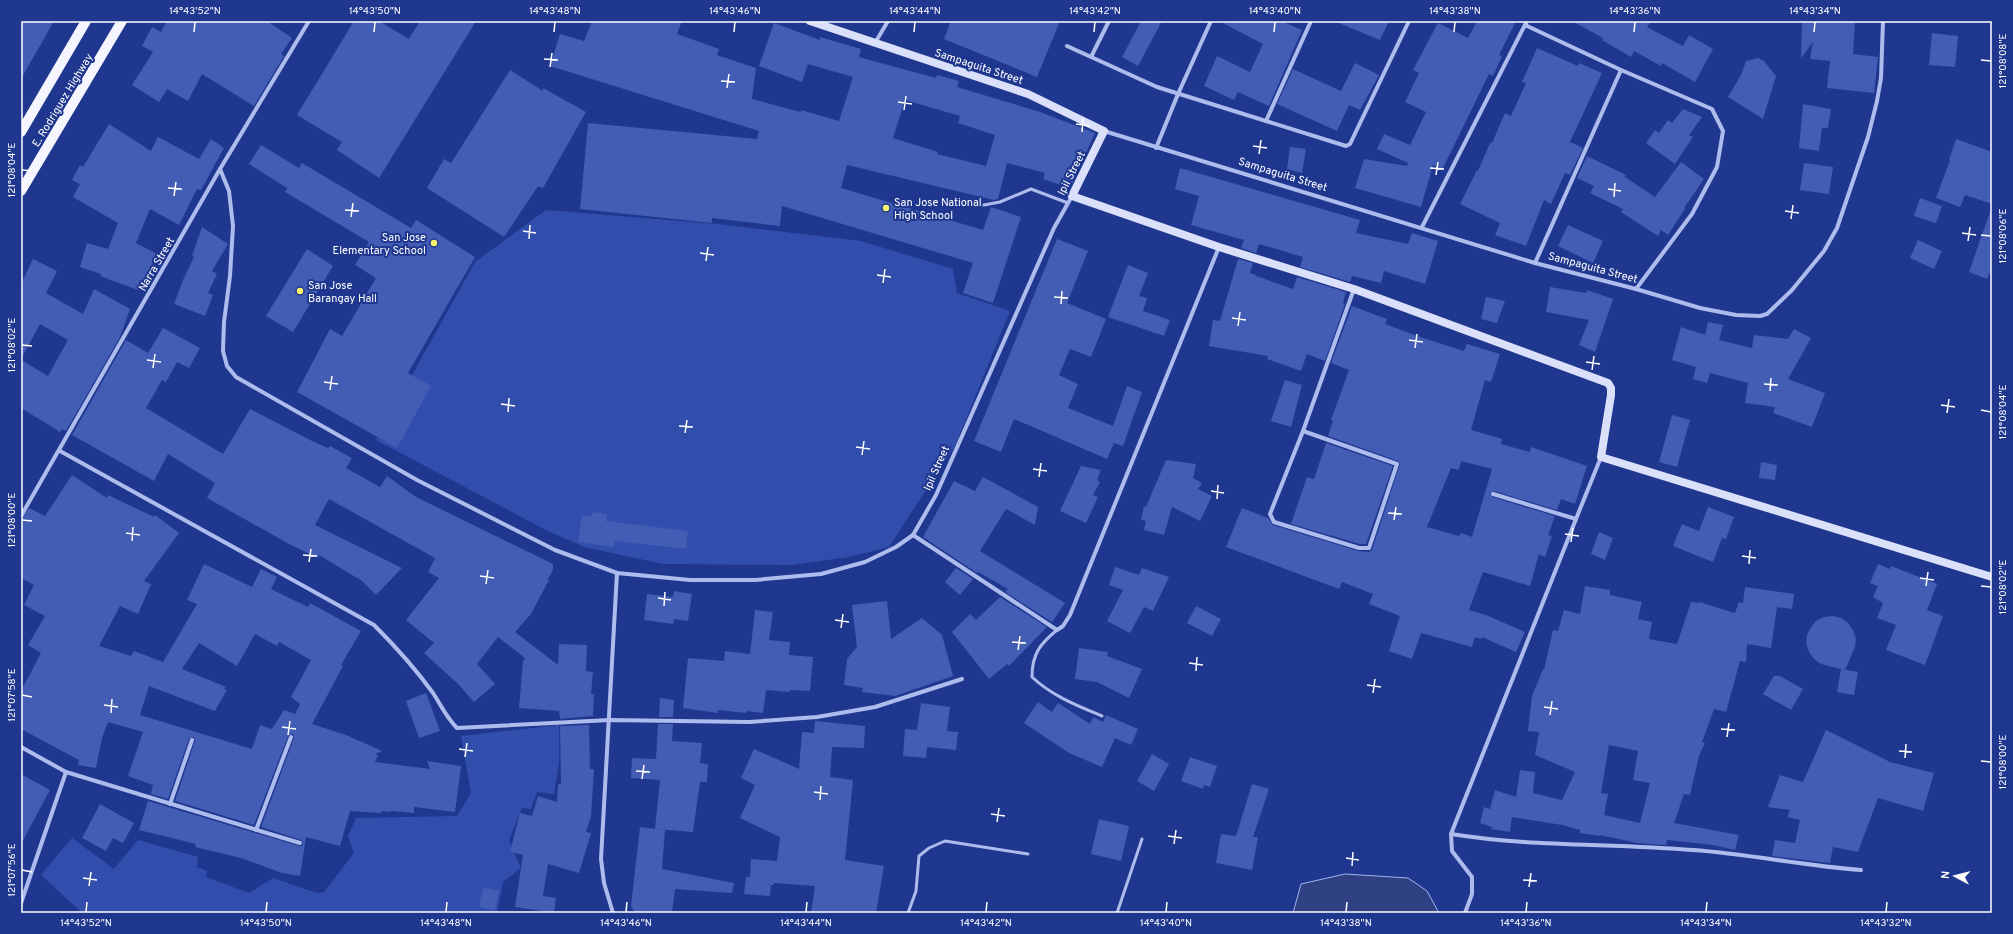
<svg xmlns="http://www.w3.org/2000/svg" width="2013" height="934" font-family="Overpass,sans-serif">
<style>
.green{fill:#324eac}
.water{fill:#2f4183;stroke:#a1b4ee}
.building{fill:#435cb4;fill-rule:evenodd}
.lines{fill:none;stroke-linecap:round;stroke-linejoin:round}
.lane{stroke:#aebced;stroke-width:3}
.street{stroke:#aebced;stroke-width:4}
.secondary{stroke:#dae0f9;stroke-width:8}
.primary{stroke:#f4f5ff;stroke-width:10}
.ticks{fill:none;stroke:#fff;stroke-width:1.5}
.poi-dot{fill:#fbf26e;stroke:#1f378e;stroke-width:1.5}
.labels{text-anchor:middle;stroke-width:4;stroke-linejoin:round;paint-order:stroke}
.street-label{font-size:11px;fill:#fff;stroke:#1f378e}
.poi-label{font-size:11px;fill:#fff;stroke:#1f378e;text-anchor:start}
.neatline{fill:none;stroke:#fff;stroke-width:1.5}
.ticks-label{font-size:10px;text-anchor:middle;fill:#fff}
</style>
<rect width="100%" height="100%" fill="#1f378e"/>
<g class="green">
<polygon points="546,210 717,224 861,241 953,269 957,293 1010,311 956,444 889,547 849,557 791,565 663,564 584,547 544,529 376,440 475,262"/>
<polygon points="559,725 559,763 554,794 537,792 531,809 522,808 509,840 521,868 503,882 497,913 79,913 79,910 41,875 72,838 114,869 138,840 198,857 197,867 207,871 206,877 249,893 273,878 317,893 324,892 354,853 348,836 356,818 457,816 471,793 461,736"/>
</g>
<polygon class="water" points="1345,874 1408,878 1427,891 1439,913 1293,913 1301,884"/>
<g class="building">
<polygon points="21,21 54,21 21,79"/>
<polygon points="167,21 267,21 292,38 281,54 284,56 254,106 202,74 188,101 167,89 159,102 132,85 153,52 142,46 152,27 161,32"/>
<polygon points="354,21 379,21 409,39 420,21 476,21 379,178 337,150 342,142 297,115"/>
<path d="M592 21H682L677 34 719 49 717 55 756 68 752 99 801 112V110L839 121 853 77 808 64 802 82 759 66 774 23 820 40V37L861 49 859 57 936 78 937 75 959 81 957 87 1040 112 1095 133 1070 188 1043 179 1045 173 1007 163 998 199 994 200 847 165 841 188 983 230 991 207 1021 217 993 303 963 293 973 263 782 206 780 226 712 218V223L580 209 588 123 757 139 759 131 550 66 560 34 584 41ZM905 100 960 116 958 123 995 135 986 166 937 154 938 152 893 138Z"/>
<polygon points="951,21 1060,21 1037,77 944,39"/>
<polygon points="1141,21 1162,21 1138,66 1122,57"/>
<polygon points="1219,21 1281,21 1302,30 1269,106 1238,92 1234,100 1204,86 1217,56 1250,72 1263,44"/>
<polygon points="1334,21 1389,21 1380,40"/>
<polygon points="1477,21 1516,21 1499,55 1502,56 1493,76 1489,74 1442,170 1433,165 1421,207 1355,188 1364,159 1407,166 1408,163 1377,149 1384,134 1410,145 1426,112 1405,102 1419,73 1413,70 1438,23 1468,38"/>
<polygon points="1572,21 1651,21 1647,27 1683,46 1689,35 1713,49 1695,82 1662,63 1661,66 1634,51 1631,57 1602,40 1603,38"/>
<polygon points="1802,21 1855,21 1853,54 1878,57 1874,93 1827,88 1830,61 1810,59 1813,42 1801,58"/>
<polygon points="1932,33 1958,36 1955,67 1929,65"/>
<polygon points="1537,48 1578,66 1579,63 1602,73 1570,142 1583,148 1570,175 1565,173 1551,204 1544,200 1526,246 1495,235 1500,223 1460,204 1477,170 1478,171 1490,143 1492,143 1505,113 1511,116 1526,83 1522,82"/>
<polygon points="1758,58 1764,61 1776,76 1763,119 1728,97 1741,75 1746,61"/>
<polygon points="1355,63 1379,75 1360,110 1349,105 1337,131 1277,104 1293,69 1341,91"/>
<polygon points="510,70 543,91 543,88 586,112 543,188 538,186 504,237 427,188 444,159 451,163"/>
<polygon points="1803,104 1831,109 1828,128 1822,128 1819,151 1799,148"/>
<polygon points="1683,109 1702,117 1689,135 1693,137 1675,164 1646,143 1655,130 1659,133 1668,120 1672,123"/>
<polygon points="109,124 151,151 158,137 199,159 211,139 224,148 201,190 197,189 179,225 150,209 136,243 157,254 150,269 156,272 148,287 141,283 138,290 100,276 101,274 80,267 87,243 108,249 118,223 73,197 80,184 72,180 80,165 83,167"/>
<polygon points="1956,139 1992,152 1992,204 1965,195 1960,207 1936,198 1950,160 1949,160"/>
<polygon points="261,145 299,168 302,163 411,228 416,220 475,257 408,373 431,386 397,448 297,392 330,329 342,336 376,278 355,265 369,242 285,192 287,188 249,164"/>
<polygon points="1290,147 1306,149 1302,173 1287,169"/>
<polygon points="1587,156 1626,175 1625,177 1655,197 1681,162 1704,179 1684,208 1685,209 1668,235 1661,230 1658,236 1621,212 1623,209 1590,193 1594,186 1577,178"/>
<polygon points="1804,163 1833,167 1829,194 1800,190"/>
<polygon points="1180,168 1360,220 1356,233 1408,244 1412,233 1438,241 1425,284 1384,271 1381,283 1352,276 1350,282 1300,267 1303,257 1259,244 1256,253 1241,248 1244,240 1191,225 1199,196 1175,189"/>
<polygon points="1920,198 1942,206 1936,223 1914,216"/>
<polygon points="1990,212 1992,212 1992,268 1987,279 1969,272"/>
<polygon points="1568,225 1603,241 1593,263 1558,246"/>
<polygon points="202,227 228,244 212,271 217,274 208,293 213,295 205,316 174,304 183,280 194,257 192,256"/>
<polygon points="1057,239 1088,251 1067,303 1106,319 1091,357 1070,349 1059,375 1078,384 1068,408 1113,426 1127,386 1142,392 1123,446 1114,443 1107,459 1014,419 1001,452 974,441"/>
<polygon points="1918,240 1942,251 1934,269 1910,258"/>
<polygon points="307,249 333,266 293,332 266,316"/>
<polygon points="33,259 57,271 46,293 83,314 94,289 130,309 120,337 66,431 62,429 60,432 21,408 21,360 48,376 68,340 40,324 21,359 21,284"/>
<polygon points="1238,259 1253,263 1250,273 1256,275 1256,276 1293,289 1297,277 1346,292 1343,303 1345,304 1325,361 1307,354 1301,371 1267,359 1268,356 1209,346 1213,320 1220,321"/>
<polygon points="1128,265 1148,273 1139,296 1147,298 1143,311 1170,320 1164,336 1108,317"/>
<polygon points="1550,287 1586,293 1587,290 1613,299 1595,352 1579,345 1589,320 1546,312"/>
<polygon points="1486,297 1505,301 1497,323 1481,319"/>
<path d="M1352 306 1387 319 1385 324 1423 338 1464 351 1467 344 1500 354 1491 382 1485 380 1471 430 1502 439 1501 444 1530 452 1531 447 1587 466 1575 504 1561 499 1557 510 1494 491 1490 493 1492 497 1555 516 1548 535 1552 536 1545 557 1539 554 1530 586 1483 572 1469 610 1486 615 1525 632 1516 652 1482 637 1481 639 1475 637 1472 647 1421 633 1412 659 1389 651 1400 616 1369 604 1373 594 1342 582 1339 589 1226 547 1242 508 1268 518 1273 525 1358 551 1369 552 1372 550 1400 464 1398 461 1328 436 1333 421 1331 420 1349 370 1331 363ZM1461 461 1492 469 1472 537 1461 533 1459 536 1427 527 1451 468 1459 470Z"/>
<polygon points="1708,322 1723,325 1719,340 1752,348 1754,335 1788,339 1794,329 1811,338 1788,379 1825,393 1812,427 1773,413 1775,407 1745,403 1748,383 1710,373 1707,383 1693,379 1696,367 1672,360 1681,327 1705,335"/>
<polygon points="163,328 200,348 189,368 177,362 166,382 162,380 146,408 223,454 250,409 312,441 328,448 330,446 352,458 346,468 380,487 387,476 416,497 553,564 553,570 548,579 549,580 531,614 515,632 558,665 559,644 587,645 586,671 593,672 591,694 594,694 593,716 560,719 559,711 519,708 523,661 525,658 498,637 477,664 495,684 474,702 458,684 424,653 434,643 406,620 439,578 428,572 435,558 329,499 315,525 402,568 376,595 362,581 319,555 318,558 289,544 207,498 215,483 168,454 154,481 72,435 126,340 148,353"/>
<polygon points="1285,380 1302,385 1291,427 1271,421"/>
<polygon points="1672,415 1690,420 1677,467 1659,462"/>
<polygon points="1326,443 1393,466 1366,544 1360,544 1291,524 1307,477 1314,479"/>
<polygon points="1166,460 1196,464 1193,478 1202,483 1198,489 1212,496 1200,521 1172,507 1164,535 1144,530 1146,521 1141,520 1144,506 1146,507"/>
<polygon points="1761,462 1777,465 1775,480 1759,478"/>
<polygon points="1081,466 1101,470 1097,480 1100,482 1093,495 1098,497 1086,523 1060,511"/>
<path d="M72 475 107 498 108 495 154 517 155 515 179 533 144 581 151 584 138 614 120 606 99 646 131 656 134 651 163 662 197 604 187 600 204 564 252 587 261 569 277 577 271 589 308 607 310 603 361 631 341 665 343 666 312 724 346 735 382 751 375 754 378 755 375 762 430 769 427 761 461 766 455 812 414 807V813L391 811V812L381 811V813L350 811 340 846 306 837 300 876 282 873 241 858 195 847 196 844 139 830 148 801 299 846H302L303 843 301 840 261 827 294 738 293 734 288 736 254 825 175 801 195 741 193 737 189 739 168 799 151 794 153 785 128 776 143 732 108 722 102 738 96 768 78 765 79 760 21 729V691L41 653 28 645 45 616 24 605 34 585 21 578V519L29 508 45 516ZM255 634 277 646 279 642 311 660 291 697 300 704 295 714 284 710 272 729 260 725 252 749 140 715 149 686 215 711 227 690 224 689 226 687 182 669 199 643 237 666Z"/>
<polygon points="983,477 1038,507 1035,525 1006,509 980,551 1065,603 1052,622 1005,592 1008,589 978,572 977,573 923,537 954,481 975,491"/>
<polygon points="1708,507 1734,517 1726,539 1722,538 1713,562 1673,546 1682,524 1699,531"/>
<polygon points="592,512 607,514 606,521 688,531 686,549 615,541 614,547 578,542 582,515 591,516"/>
<polygon points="1599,532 1613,538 1605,560 1591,554"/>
<polygon points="1878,564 1890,569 1891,566 1937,584 1927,610 1943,616 1925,665 1886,650 1896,625 1877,618 1883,603 1873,597 1878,586 1870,583"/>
<polygon points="1115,567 1139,575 1142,568 1169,577 1153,611 1144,607 1130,633 1107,621 1123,590 1109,585"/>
<polygon points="956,568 973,579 960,595 945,582"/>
<path d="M1585 586 1610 590V595L1642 602 1638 619 1652 622 1649 639 1677 644 1691 602 1699 603V602L1735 613 1739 602 1743 603 1745 587 1794 594 1792 609 1777 607 1771 648 1747 644 1746 662 1740 661 1726 712 1714 709 1702 742 1705 743 1699 756 1690 795 1684 794 1674 823 1739 835 1735 850 1713 845 1667 840 1666 845 1637 843 1600 835V836L1580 833V830L1562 825 1512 817 1510 832 1491 829 1492 827 1480 823 1484 807 1490 809 1495 790 1516 797 1520 770 1535 772 1533 793 1562 800 1575 772 1535 755 1539 732 1528 731 1532 696 1543 669 1544 670 1553 630 1558 631 1564 610 1580 614ZM1609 745 1638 751 1633 780 1650 783 1640 823 1604 815 1608 794 1601 793Z"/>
<polygon points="674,591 692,594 688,621 674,619 673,624 644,620 647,594 673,597"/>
<polygon points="1000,597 1047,627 1009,666 1007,664 989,679 952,632 970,614 976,620"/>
<polygon points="887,601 891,639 922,618 942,635 953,676 895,696 862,692 863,688 844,685 847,659 857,647 852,605"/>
<polygon points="1196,606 1221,619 1212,636 1187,623"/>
<polygon points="755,610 773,612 769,640 790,642 789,655 813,657 810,691 790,690 790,692 766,690 763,713 747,711 746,713 718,710 718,713 683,708 688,658 724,661 725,651 750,654"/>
<polygon points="1833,616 1841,618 1848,623 1853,630 1856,639 1855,647 1845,670 1821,664 1814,659 1809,652 1806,643 1807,635 1811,627 1816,621 1824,617"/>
<polygon points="1079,648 1108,652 1107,656 1142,669 1129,698 1097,682 1075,679"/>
<polygon points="1841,669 1858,672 1854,695 1837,692"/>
<polygon points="1774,676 1780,676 1803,689 1791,710 1763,694"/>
<polygon points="426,693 440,731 419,738 406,701"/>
<polygon points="660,698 674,700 673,717 659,717"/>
<polygon points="1038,702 1052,712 1058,703 1090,724 1093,717 1103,722 1106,715 1138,729 1131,745 1115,738 1102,767 1069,753 1024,723"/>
<polygon points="921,703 950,707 947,731 958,732 956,750 927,747 926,758 903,756 905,729 917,730"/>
<polygon points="815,721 865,726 864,748 832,747 830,777 853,780 845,860 884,866 876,913 811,913 815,886 774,883 774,885 771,885 770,896 744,894 746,877 750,877 751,859 777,861 780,837 740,818 755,785 741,778 754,749 799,769 802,732 814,733"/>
<polygon points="658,724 673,724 672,741 702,743 700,763 708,764 707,782 700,782 693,832 655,829 660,780 631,778 632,758 656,759"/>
<polygon points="589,725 590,769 594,769 591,816 586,832 591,833 579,873 548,864 543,896 556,898 554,913 515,907 523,855 510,852 520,813 532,816 538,796 557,802 558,784 561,784 560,726"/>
<polygon points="1826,730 1890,762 1934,773 1923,811 1878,798 1858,852 1833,847 1830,863 1772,856 1775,840 1795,843 1800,820 1787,817 1790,810 1768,807 1780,775 1803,782"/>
<polygon points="1152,754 1169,764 1154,791 1137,781"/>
<polygon points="1190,757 1217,766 1210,787 1204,785 1203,789 1181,781"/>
<polygon points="21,774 50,790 21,844"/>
<polygon points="1252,784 1269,789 1253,837 1258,837 1252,870 1216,863 1221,834 1236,836"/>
<polygon points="100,804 134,823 123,843 113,838 106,851 82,838"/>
<polygon points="1099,819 1129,826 1121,861 1091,854"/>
<polygon points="640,827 665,830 662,869 734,883 732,893 675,889 672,913 635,913 631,906"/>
<polygon points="483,887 499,891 495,911 479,907"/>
</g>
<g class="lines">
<g class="lane">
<polyline points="965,204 984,205 1000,202 1031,189 1068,203"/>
<path d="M1057 630C1040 644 1032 654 1032 677 1052 696 1078 706 1102 716"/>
<polyline points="21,913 22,913"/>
<polyline points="908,913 916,891 919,856 929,848 945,841 1028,854"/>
<polyline points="1117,913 1142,839"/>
</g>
<g class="street">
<polyline points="1525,25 1621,70 1712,109 1723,131 1717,167 1692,214 1636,289"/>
<polyline points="875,43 888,21"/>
<polyline points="1067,46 1157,87 1346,146 1350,144 1409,21"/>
<polyline points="1091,57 1109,21"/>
<polyline points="1266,121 1311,21"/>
<polyline points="1104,131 1535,263 1636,289 1700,308 1736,315 1760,316 1767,314 1792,290 1824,251 1837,228 1868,137 1877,101 1881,78 1883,21"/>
<polyline points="1156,148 1178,94 1211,21"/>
<polyline points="220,169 229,191 233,226 230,276 224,322 223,351 227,366 236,377 417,480 555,550 617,573 690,580 755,580 821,574 865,562 896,547 913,535 936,495 1054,228 1072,196"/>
<polyline points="1422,227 1527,21"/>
<polyline points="1535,263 1621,70"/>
<polyline points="1303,431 1397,464 1369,548 1359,548 1274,522 1270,514 1303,431 1354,289"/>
<path d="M60 451 374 625C395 646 415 668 433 693 441 705 446 717 457 728L610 720 749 722 817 717 875 707 962 679"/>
<polyline points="1493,494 1576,519 1601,457"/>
<polyline points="21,516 220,169 309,21"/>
<polyline points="913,535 1057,630 1063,626 1070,615 1219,247"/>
<polyline points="21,747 66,772 300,843"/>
<polyline points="170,804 192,740"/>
<polyline points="256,830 291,737"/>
<path d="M1451 834C1531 847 1612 843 1693 850 1749 854 1805 866 1861 870"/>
<polyline points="21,903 66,772"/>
<polyline points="613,913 604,883 601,859 617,573"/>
<polyline points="1465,913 1472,894 1472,877 1452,851 1451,834 1576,519"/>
</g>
<polyline class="secondary" points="810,21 1028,94 1104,131 1072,196 1219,247 1354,289 1608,383 1611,388 1611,395 1601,457 1992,577"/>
<g class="primary">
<polyline points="21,132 86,21"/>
<polyline points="21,191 122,21"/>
</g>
</g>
<path class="ticks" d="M194 32 195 22M374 32 375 22M554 32 555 22M734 32 735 22M914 32 915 22M1094 32 1095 22M1274 32 1275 22M1454 32 1455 22M1634 32 1635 22M1814 32 1815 22M544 59 558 60M1981 60 1991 61M550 67 552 53M721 81 735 82M727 88 729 74M898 102 912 104M904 110 906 96M1076 124 1090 126M1082 132 1083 118M1253 146 1267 148M1259 154 1261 140M1430 168 1444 169M22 170 32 171M1436 175 1438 162M168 188 182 189M1608 189 1621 191M174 196 176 182M1614 197 1615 183M345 210 359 211M1785 211 1799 213M351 217 353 203M1791 219 1793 205M523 231 536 233M1962 233 1976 235M1981 235 1991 236M529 239 530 225M1968 241 1970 227M700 253 714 255M706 261 708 247M877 275 891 277M883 283 885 269M1054 297 1068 298M1061 304 1062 291M1232 318 1246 320M1238 326 1240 312M1409 340 1423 342M22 345 32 346M1415 348 1417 334M147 360 161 362M1586 362 1600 364M153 368 155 354M1592 370 1594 356M324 382 338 384M1764 384 1778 385M330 390 332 376M1770 391 1771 378M501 404 515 406M1941 405 1955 407M1981 410 1991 412M508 412 509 398M1947 413 1949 399M679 426 693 427M685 433 687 420M856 447 870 449M862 455 864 441M1033 469 1047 471M1039 477 1041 463M1211 491 1224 493M1217 499 1218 485M1388 513 1402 514M22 520 32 521M1394 520 1396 507M126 533 140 535M1565 534 1579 536M132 541 133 527M1571 542 1573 528M303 555 317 556M1742 556 1756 558M309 562 311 549M1749 564 1750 550M480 576 494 578M1920 578 1934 580M486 584 488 570M1926 586 1928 572M1981 586 1991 587M658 598 671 600M664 606 665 592M835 620 849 622M841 628 843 614M1012 642 1026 643M1018 650 1020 636M1189 663 1203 665M1196 671 1197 657M1367 685 1381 687M1373 693 1375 679M22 695 32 697M104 705 118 707M1544 707 1558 709M111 713 112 699M1550 715 1552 701M282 727 296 729M1721 729 1735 730M288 735 290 721M1727 737 1729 723M459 749 473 751M1899 751 1912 752M465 757 467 743M1905 758 1906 744M1981 761 1991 762M636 771 650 772M642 779 644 765M814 792 828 794M820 800 821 786M991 814 1005 816M997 822 999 808M1168 836 1182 838M1174 844 1176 830M1346 858 1359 860M1352 866 1353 852M22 870 32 872M83 878 97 880M1523 880 1537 881M89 886 91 872M1529 887 1531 873M86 912 87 902M266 912 267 902M446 912 447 902M626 912 627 902M806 912 807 902M986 912 987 902M1166 912 1167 902M1346 912 1347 902M1526 912 1527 902M1706 912 1707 902M1886 912 1887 902"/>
<g class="poi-dot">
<circle cx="886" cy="208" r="4"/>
<circle cx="434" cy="243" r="4"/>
<circle cx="300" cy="291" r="4"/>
</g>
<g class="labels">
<g class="street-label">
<text transform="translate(979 66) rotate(18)" y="4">Sampaguita Street</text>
<text transform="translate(62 100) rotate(-59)" y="4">E. Rodriguez Highway</text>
<text transform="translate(1071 173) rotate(-63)" y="4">Ipil Street</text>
<text transform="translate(1283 174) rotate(17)" y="4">Sampaguita Street</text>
<text transform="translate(156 264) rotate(-60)" y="4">Narra Street</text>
<text transform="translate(1593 267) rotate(15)" y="4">Sampaguita Street</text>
<text transform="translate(936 468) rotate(-66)" y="4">Ipil Street</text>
</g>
<g class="poi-label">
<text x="894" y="206">San Jose National<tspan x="894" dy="13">High School</tspan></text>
<text x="426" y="241" text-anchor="end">San Jose<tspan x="426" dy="13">Elementary School</tspan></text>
<text x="308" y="289">San Jose<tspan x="308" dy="13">Barangay Hall</tspan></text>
</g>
</g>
<rect width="2013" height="934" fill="none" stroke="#1f378e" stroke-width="44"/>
<g transform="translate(1955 876) rotate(277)" stroke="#1f378e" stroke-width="3" paint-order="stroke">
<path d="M0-3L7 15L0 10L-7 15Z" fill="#ffffff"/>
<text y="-6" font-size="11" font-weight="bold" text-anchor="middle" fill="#ffffff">N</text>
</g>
<rect x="22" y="22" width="1969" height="890" class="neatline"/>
<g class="ticks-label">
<text x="195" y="14">14°43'52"N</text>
<text x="375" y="14">14°43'50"N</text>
<text x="555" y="14">14°43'48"N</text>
<text x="735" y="14">14°43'46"N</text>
<text x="915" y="14">14°43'44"N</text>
<text x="1095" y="14">14°43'42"N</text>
<text x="1275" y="14">14°43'40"N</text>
<text x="1455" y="14">14°43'38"N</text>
<text x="1635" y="14">14°43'36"N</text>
<text x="1815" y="14">14°43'34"N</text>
<text transform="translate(2002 61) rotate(-90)" y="4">121°08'08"E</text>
<text transform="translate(11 170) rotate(-90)" y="4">121°08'04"E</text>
<text transform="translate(2002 236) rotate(-90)" y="4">121°08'06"E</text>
<text transform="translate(11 345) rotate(-90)" y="4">121°08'02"E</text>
<text transform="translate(2002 412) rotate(-90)" y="4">121°08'04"E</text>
<text transform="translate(11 520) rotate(-90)" y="4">121°08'00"E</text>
<text transform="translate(2002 587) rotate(-90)" y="4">121°08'02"E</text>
<text transform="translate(11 695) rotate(-90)" y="4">121°07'58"E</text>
<text transform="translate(2002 762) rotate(-90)" y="4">121°08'00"E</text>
<text transform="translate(11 870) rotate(-90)" y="4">121°07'56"E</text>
<text x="86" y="926">14°43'52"N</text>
<text x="266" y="926">14°43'50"N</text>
<text x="446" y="926">14°43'48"N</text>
<text x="626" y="926">14°43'46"N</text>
<text x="806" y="926">14°43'44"N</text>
<text x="986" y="926">14°43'42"N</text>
<text x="1166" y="926">14°43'40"N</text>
<text x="1346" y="926">14°43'38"N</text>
<text x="1526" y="926">14°43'36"N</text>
<text x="1706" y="926">14°43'34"N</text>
<text x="1886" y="926">14°43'32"N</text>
</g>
</svg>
